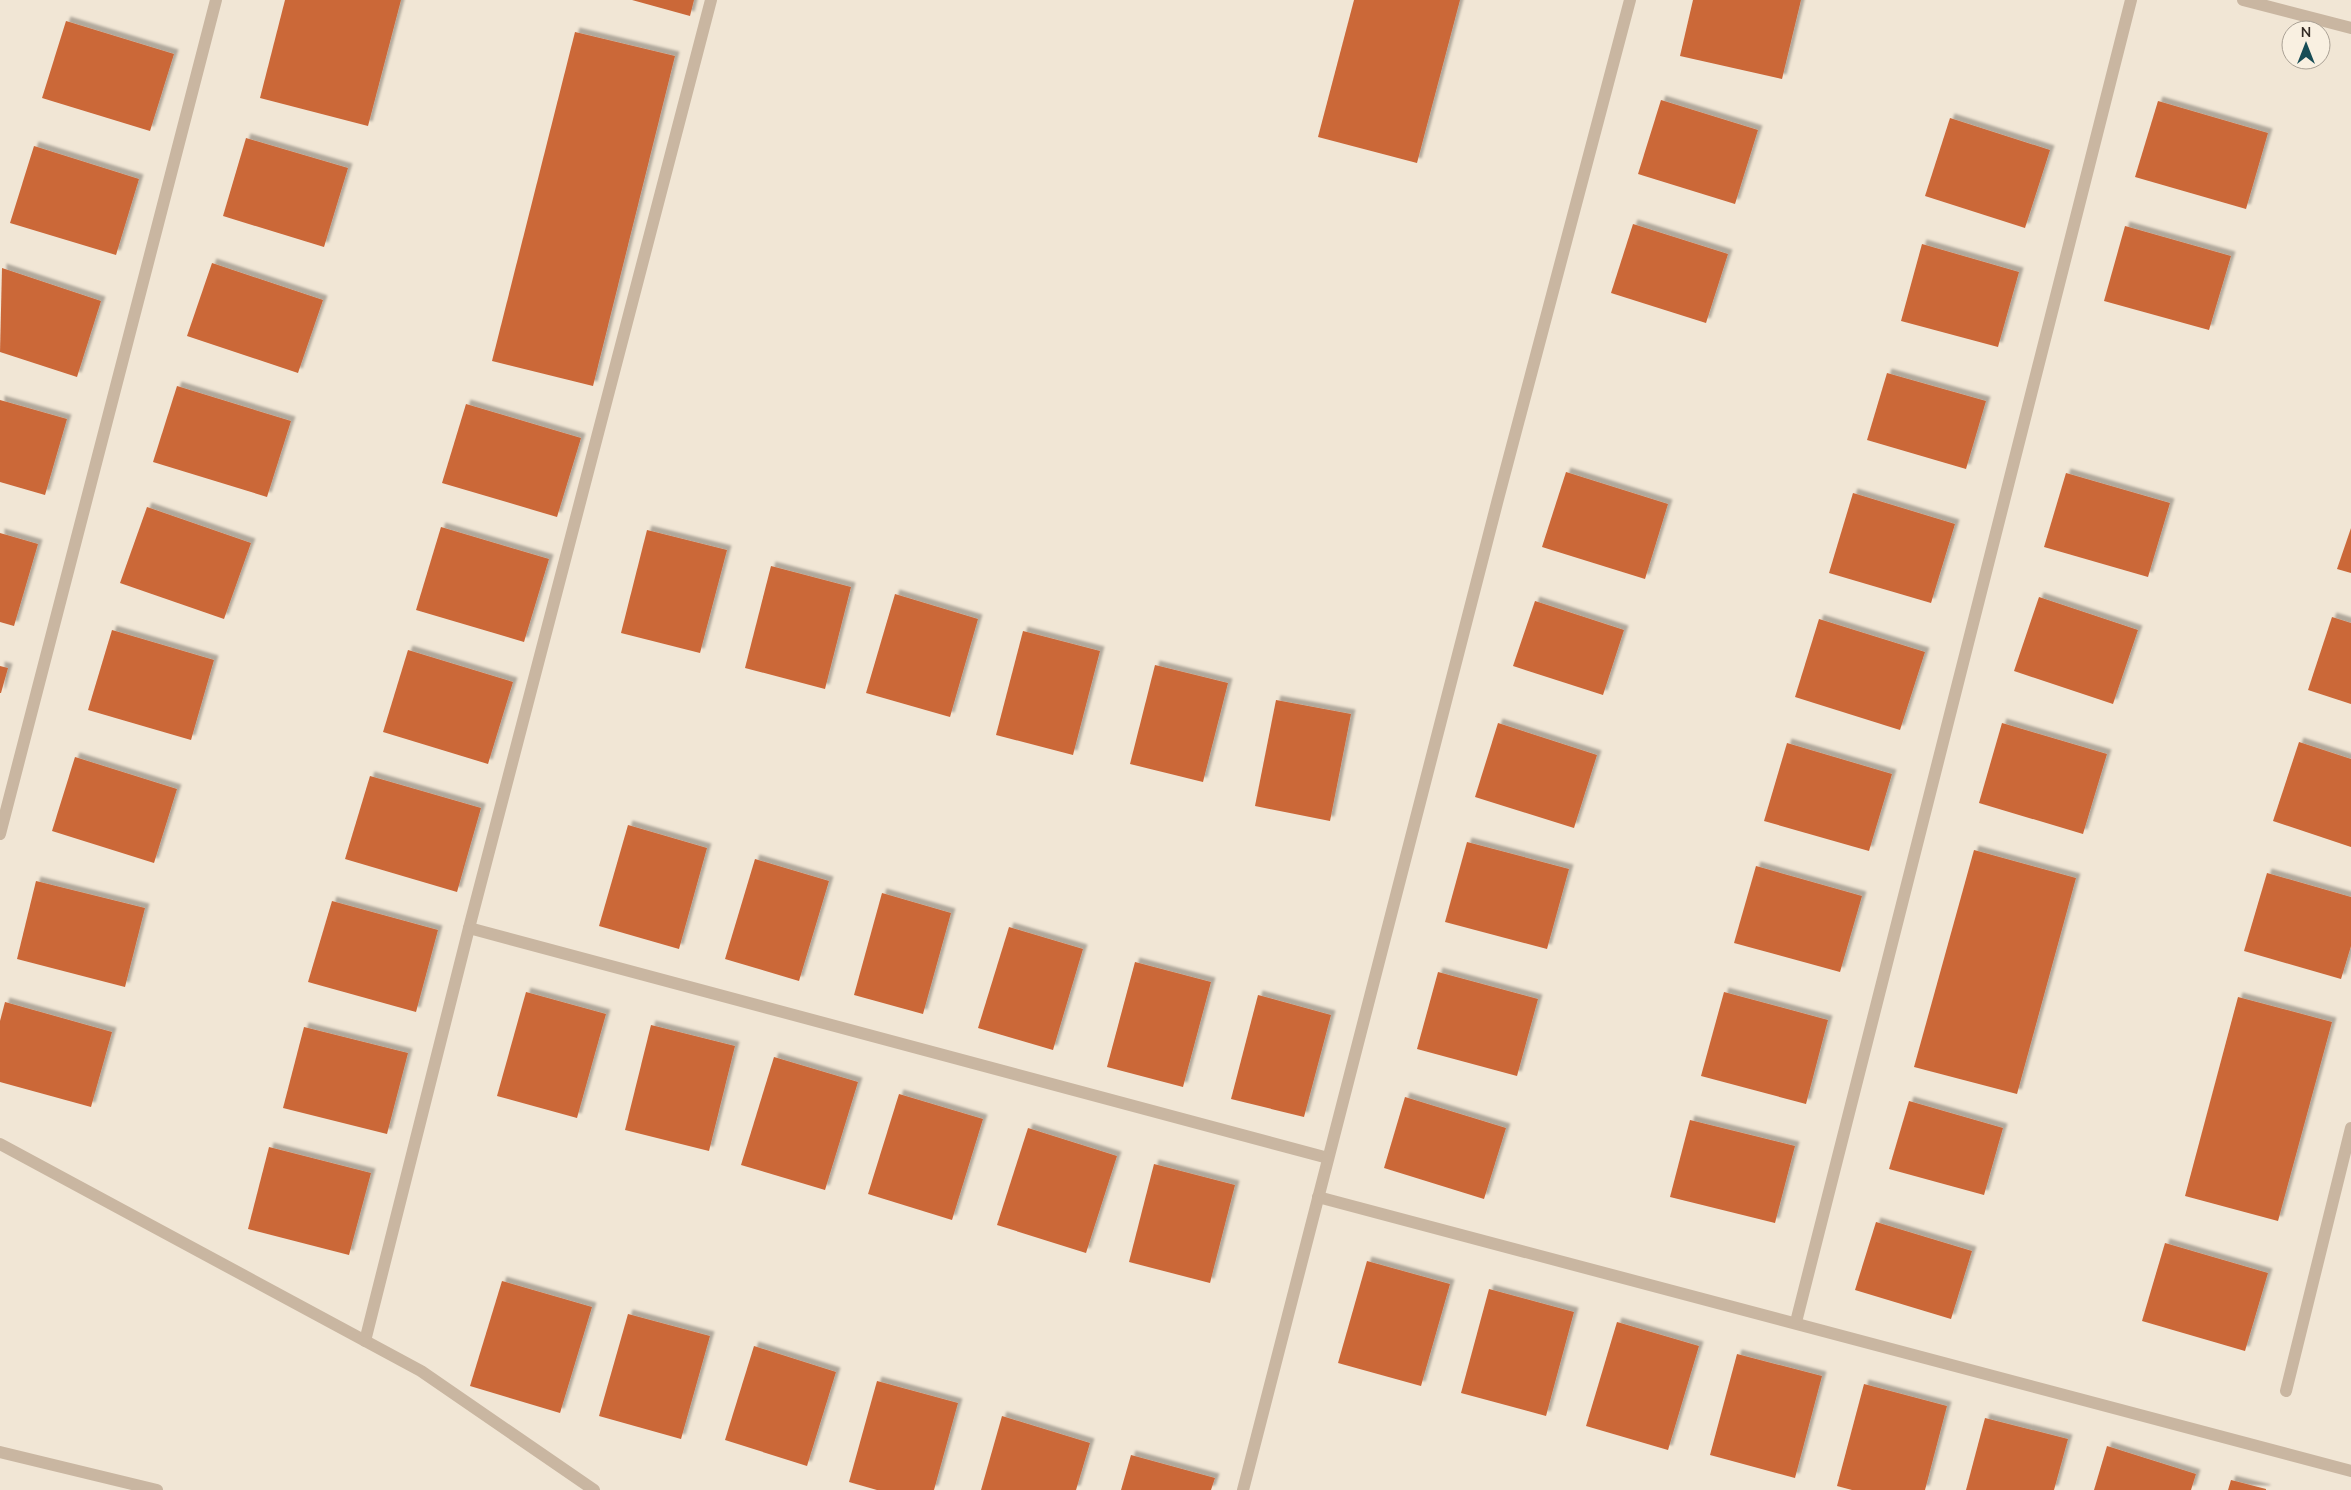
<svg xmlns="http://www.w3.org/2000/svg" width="2351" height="1490" font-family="'Nunito Sans',sans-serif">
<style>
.building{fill:#cb6739;filter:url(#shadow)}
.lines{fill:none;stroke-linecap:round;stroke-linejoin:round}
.minor{stroke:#c9b6a1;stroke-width:12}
</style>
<defs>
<filter id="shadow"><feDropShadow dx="4.5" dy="-4.5" stdDeviation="1" flood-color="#0004"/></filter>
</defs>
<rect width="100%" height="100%" fill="#f1e6d5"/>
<g class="building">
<polygon points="285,0 401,0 368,126 260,98"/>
<polygon points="632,0 694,0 690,16"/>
<polygon points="1354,0 1460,0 1417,163 1318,137"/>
<polygon points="1693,0 1801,0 1782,79 1680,56"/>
<polygon points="66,21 174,54 150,131 42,98"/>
<polygon points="575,32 675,56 593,386 492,361"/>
<polygon points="1661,100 1758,130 1735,204 1638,174"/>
<polygon points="2158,101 2268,133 2246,209 2135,177"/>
<polygon points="1950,118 2050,150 2025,228 1925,196"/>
<polygon points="246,138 348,168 324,247 223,216"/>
<polygon points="34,146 139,179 116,255 10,223"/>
<polygon points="1633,224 1728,254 1706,323 1611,293"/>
<polygon points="2125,226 2231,256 2209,330 2104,301"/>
<polygon points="1922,244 2019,272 1998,347 1901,321"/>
<polygon points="212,263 323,300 298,373 187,336"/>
<polygon points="2,268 101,301 77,377 0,352"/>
<polygon points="1887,373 1986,401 1966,469 1867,440"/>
<polygon points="177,386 291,421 267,497 153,462"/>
<polygon points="0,400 67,419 45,495 0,482"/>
<polygon points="466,404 581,438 557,517 442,483"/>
<polygon points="1566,472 1668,504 1645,579 1542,547"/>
<polygon points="2066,473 2170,503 2148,577 2044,547"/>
<polygon points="1853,493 1955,524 1931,603 1829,573"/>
<polygon points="147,507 251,543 224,619 120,583"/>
<polygon points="441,527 549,559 524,642 416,610"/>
<polygon points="2351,528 2351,573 2337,569"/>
<polygon points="647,530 727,550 700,653 621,633"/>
<polygon points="0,533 38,544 14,626 0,622"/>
<polygon points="771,566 851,587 825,689 745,668"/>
<polygon points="895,594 978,619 950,717 866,693"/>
<polygon points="2039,597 2138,630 2113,704 2014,671"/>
<polygon points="1535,601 1624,630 1603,695 1513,666"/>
<polygon points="2332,617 2351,623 2351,704 2308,690"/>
<polygon points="1819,619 1925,652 1900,730 1795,697"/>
<polygon points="112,630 214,660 191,740 88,710"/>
<polygon points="1023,631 1100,651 1073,755 996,735"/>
<polygon points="408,650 513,682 488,764 383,732"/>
<polygon points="1155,665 1228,683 1203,782 1130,764"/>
<polygon points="0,666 8,668 1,693 0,693"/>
<polygon points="1276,700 1351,714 1330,821 1255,806"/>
<polygon points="1498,723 1597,755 1574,828 1475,797"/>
<polygon points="2002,723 2107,754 2083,834 1979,803"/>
<polygon points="2299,742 2351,759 2351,847 2273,821"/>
<polygon points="1787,743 1892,774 1869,851 1764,821"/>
<polygon points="75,757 177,789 154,863 52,831"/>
<polygon points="370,776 481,808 457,892 345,859"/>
<polygon points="628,825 707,848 679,949 599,926"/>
<polygon points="1467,842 1569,869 1547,949 1445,922"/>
<polygon points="1974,850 2076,878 2017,1094 1914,1067"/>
<polygon points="755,859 829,881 799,981 725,959"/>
<polygon points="1756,866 1862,896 1840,972 1734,943"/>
<polygon points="2267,873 2351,897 2351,946 2341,979 2244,951"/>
<polygon points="36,881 145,908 125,987 17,959"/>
<polygon points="882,893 951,913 923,1014 854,995"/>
<polygon points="332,901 438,930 416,1012 308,982"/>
<polygon points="1009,927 1083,949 1053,1050 978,1028"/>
<polygon points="1135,962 1211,982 1183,1087 1107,1067"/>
<polygon points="1438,972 1538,999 1517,1076 1417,1049"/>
<polygon points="526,992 606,1014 577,1118 497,1096"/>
<polygon points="1724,992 1828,1020 1806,1104 1701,1076"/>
<polygon points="1258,995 1331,1015 1304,1117 1231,1099"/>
<polygon points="2238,997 2332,1022 2278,1221 2185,1196"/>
<polygon points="5,1002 112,1032 91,1107 0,1082 0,1021"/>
<polygon points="651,1025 735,1046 709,1151 625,1130"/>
<polygon points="304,1027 408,1053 387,1134 283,1108"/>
<polygon points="774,1057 858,1082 825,1190 741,1165"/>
<polygon points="899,1094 983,1119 952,1220 868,1194"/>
<polygon points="1405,1097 1506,1128 1484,1199 1384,1168"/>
<polygon points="1909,1101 2003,1128 1984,1195 1889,1169"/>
<polygon points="1690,1120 1795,1146 1775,1223 1670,1197"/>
<polygon points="1028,1128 1117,1156 1086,1253 997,1225"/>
<polygon points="269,1147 371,1173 349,1255 248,1229"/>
<polygon points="1154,1164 1235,1185 1210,1283 1129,1262"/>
<polygon points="1876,1222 1972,1251 1951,1319 1855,1290"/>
<polygon points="2165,1243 2268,1273 2245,1351 2142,1321"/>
<polygon points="1367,1261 1450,1284 1421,1386 1338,1363"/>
<polygon points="502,1281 592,1307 560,1413 470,1386"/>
<polygon points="1489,1289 1574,1312 1546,1416 1461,1393"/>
<polygon points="628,1314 710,1336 681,1439 599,1416"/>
<polygon points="1617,1322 1699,1346 1668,1450 1586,1426"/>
<polygon points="754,1346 836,1372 807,1466 725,1440"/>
<polygon points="1737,1354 1822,1376 1795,1478 1710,1455"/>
<polygon points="877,1381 958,1403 934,1490 877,1490 849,1482"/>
<polygon points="1864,1384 1947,1406 1925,1490 1852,1490 1837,1486"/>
<polygon points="1002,1416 1090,1443 1076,1490 981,1490"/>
<polygon points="1985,1418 2068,1439 2054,1490 1966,1490"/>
<polygon points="2107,1446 2196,1474 2191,1490 2094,1490"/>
<polygon points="1131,1455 1215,1478 1211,1490 1121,1490"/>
<polygon points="2231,1480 2266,1489 2266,1490 2228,1490"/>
</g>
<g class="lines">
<g class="minor">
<polyline points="2243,0 2351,28"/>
<polyline points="0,834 216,0"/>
<polyline points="469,928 1328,1158"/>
<polyline points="0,1144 421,1371 594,1490"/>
<polyline points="1318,1197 2351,1471"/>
<polyline points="1796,1322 2131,0"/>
<polyline points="365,1341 469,928 711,0"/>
<polyline points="2286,1391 2351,1128"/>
<polyline points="0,1452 157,1490"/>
<polyline points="1243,1490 1498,499 1630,0"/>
</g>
</g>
<g transform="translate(2306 45)"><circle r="24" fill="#f9f0e1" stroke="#aaa195"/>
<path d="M0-4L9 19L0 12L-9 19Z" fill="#184d56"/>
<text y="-8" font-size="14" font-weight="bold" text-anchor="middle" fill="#332a24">N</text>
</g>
</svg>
